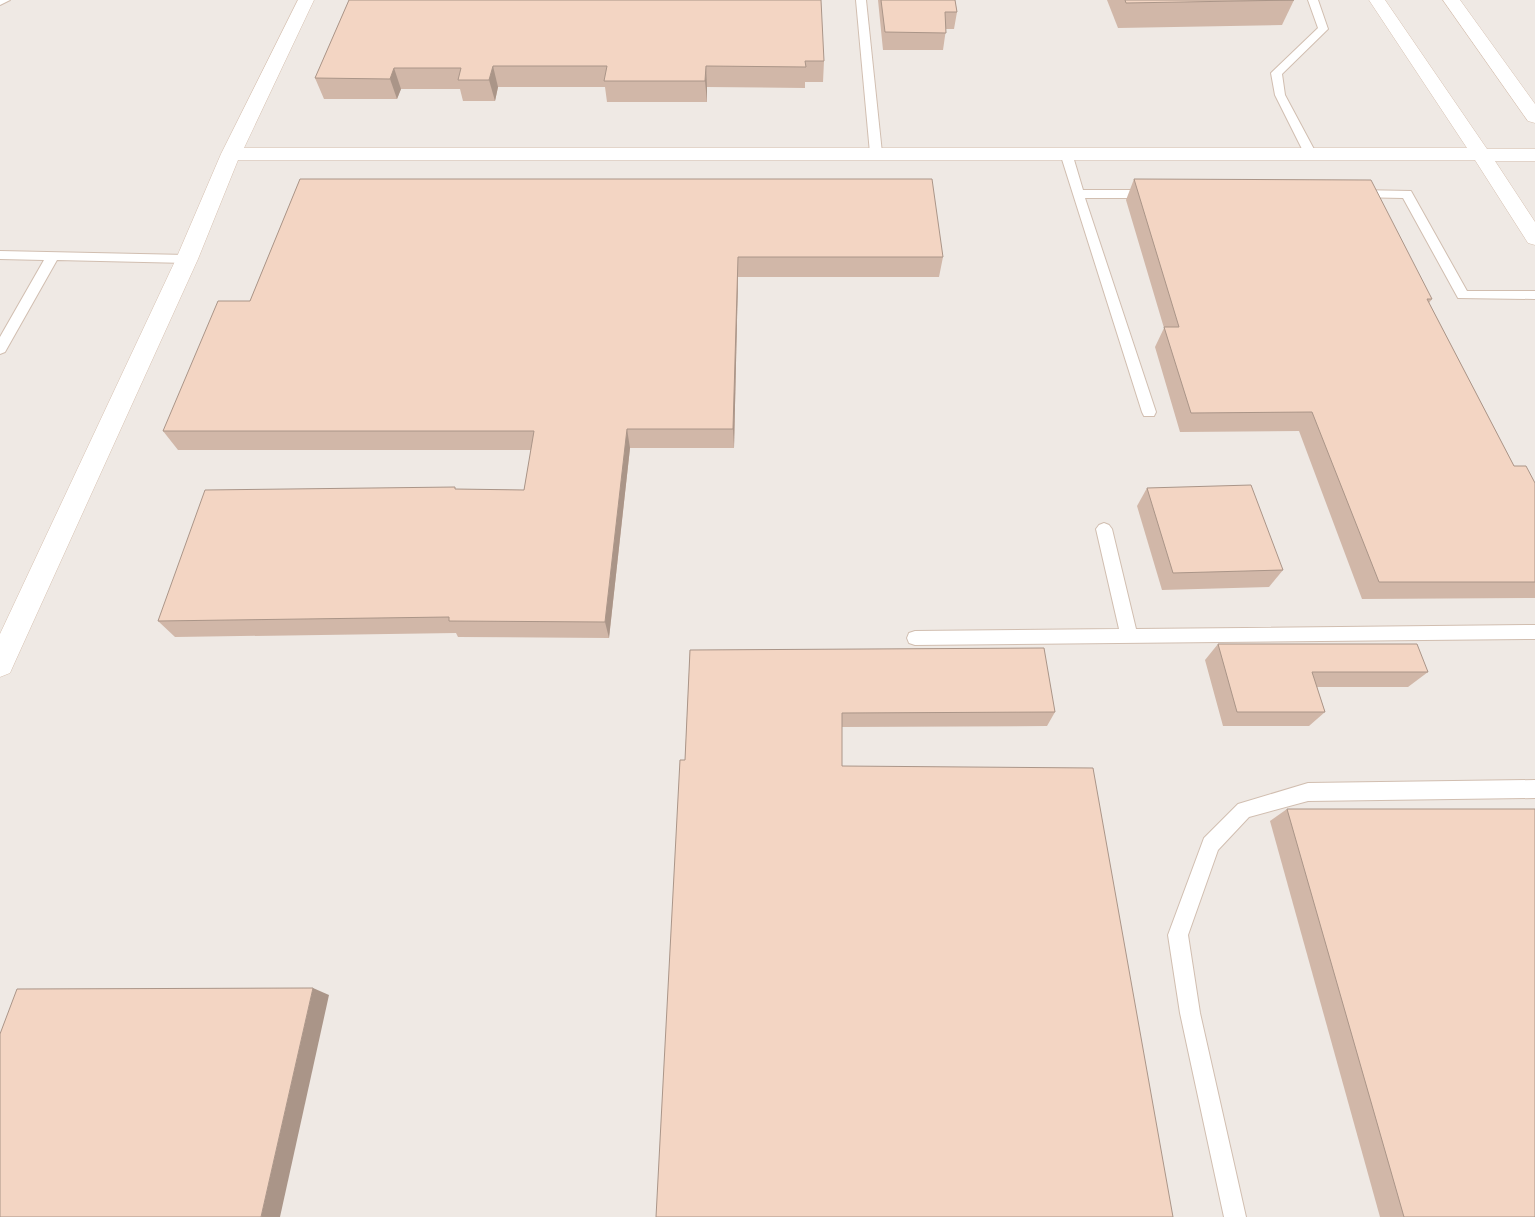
<svg xmlns="http://www.w3.org/2000/svg" width="1535" height="1217" font-family="Mulish,sans-serif">
<style>
.industrial{fill:#efe9e4}
.lines{fill:none;stroke-linecap:round;stroke-linejoin:round}
.lane-casing{stroke:#d1beb0;stroke-width:2}
.secondary-casing{stroke:#d6c0b0;stroke-width:1}
.lane{fill:#fff;fill-rule:evenodd}
.secondary{fill:#fff;fill-rule:evenodd}
.wall{fill:#d1b7a8}
.shaded-wall{fill:#aa9588}
.building{fill:#f3d5c3;stroke:#aa9588}
</style>
<rect width="100%" height="100%" fill="#fdf6ec"/>
<rect class="industrial" x="0" y="0" width="1535" height="1217"/>
<g class="lines">
<g class="lane-casing">
<g id="lane">
<polygon points="0,0 10,0 0,5"/>
<polygon points="856,0 866,0 882,153 876,157 870,153"/>
<polygon points="1308,0 1318,0 1328,29 1282,74 1285,95 1316,153 1310,157 1304,153 1275,95 1271,73 1318,28"/>
<polygon points="1066,149 1072,153 1083,190 1150,190 1156,194 1150,198 1085,198 1156,412 1154,416 1144,416 1142,412 1060,153"/>
<polygon points="1357,190 1411,191 1467,291 1535,291 1535,299 1458,298 1403,198 1353,197 1351,194"/>
<polygon points="0,251 187,255 193,259 187,263 57,260 5,352 0,354 0,337 44,260 0,259"/>
<polygon points="1104,523 1109,525 1112,529 1136,629 1535,625 1535,639 915,645 909,643 907,638 909,633 915,631 1119,629 1096,529 1099,525"/>
<polygon points="1535,780 1535,798 1308,801 1249,817 1218,850 1188,935 1200,1013 1246,1217 1224,1217 1180,1013 1168,935 1204,838 1238,804 1308,783"/>
</g>
</g>
<g class="secondary-casing">
<g id="secondary">
<polygon points="298,0 314,0 244,148 1467,148 1369,0 1385,0 1487,149 1535,149 1535,161 1495,161 1535,222 1535,245 1528,243 1475,160 238,160 198,259 14,664 10,673 0,677 0,634 176,259 221,154"/>
<polygon points="1443,0 1460,0 1535,104 1535,123 1528,121"/>
</g>
</g>
<use href="#lane" class="lane"/>
<use href="#secondary" class="secondary"/>
</g>
<g class="wall">
<polygon points="349,0 824,61 823,82 805,82 805,88 707,87 707,102 607,102 605,87 498,87 495,101 463,101 460,89 401,89 397,99 324,99 315,78"/>
<polygon points="878,0 955,0 957,12 954,29 946,29 943,50 883,50"/>
<polygon points="1107,0 1294,0 1282,25 1118,28"/>
<polygon points="300,179 943,257 939,277 738,277 734,448 630,448 609,638 458,637 456,633 175,637 158,621 456,489 524,490 531,450 178,450 163,431 250,301"/>
<polygon points="1134,179 1432,299 1429,303 1514,466 1535,483 1535,598 1362,599 1299,431 1180,432 1155,347 1164,328 1126,200"/>
<polygon points="1147,488 1283,570 1269,587 1162,590 1137,506"/>
<polygon points="1218,644 1428,672 1408,687 1317,687 1325,712 1309,726 1223,726 1205,660"/>
<polygon points="690,650 1055,712 1047,726 842,727 842,766 685,760"/>
<polygon points="1287,809 1535,1217 1380,1217 1270,821"/>
</g>
<g class="shaded-wall">
<polygon points="493,66 498,87 495,101 489,80"/>
<polygon points="706,66 707,87 707,102 705,81"/>
<polygon points="394,68 401,89 397,99 390,79"/>
<polygon points="738,257 738,277 734,448 733,429"/>
<polygon points="627,429 630,448 609,638 605,622"/>
<polygon points="313,988 329,995 280,1217 261,1217"/>
</g>
<g class="building">
<polygon points="349,0 821,0 824,61 805,61 806,67 706,66 705,81 604,81 607,66 493,66 489,80 458,80 461,68 394,68 390,79 315,78"/>
<polygon points="881,0 955,0 957,12 945,12 946,33 885,32"/>
<polygon points="1125,0 1294,0 1126,3"/>
<polygon points="300,179 932,179 943,257 738,257 733,429 627,429 605,622 449,621 449,617 158,621 205,490 455,487 455,489 524,490 534,431 163,431 218,301 250,301"/>
<polygon points="1134,179 1371,180 1432,299 1427,299 1514,466 1526,466 1535,483 1535,582 1379,582 1312,412 1191,413 1164,327 1179,327"/>
<polygon points="1251,485 1283,570 1173,573 1147,488"/>
<polygon points="1218,644 1417,644 1428,672 1312,672 1325,712 1237,712"/>
<polygon points="1044,648 1055,712 842,713 842,766 1093,768 1173,1217 656,1217 680,760 685,760 690,650"/>
<polygon points="1287,809 1535,809 1535,1217 1404,1217"/>
<polygon points="313,988 261,1217 0,1217 0,1034 17,989"/>
</g>
</svg>
